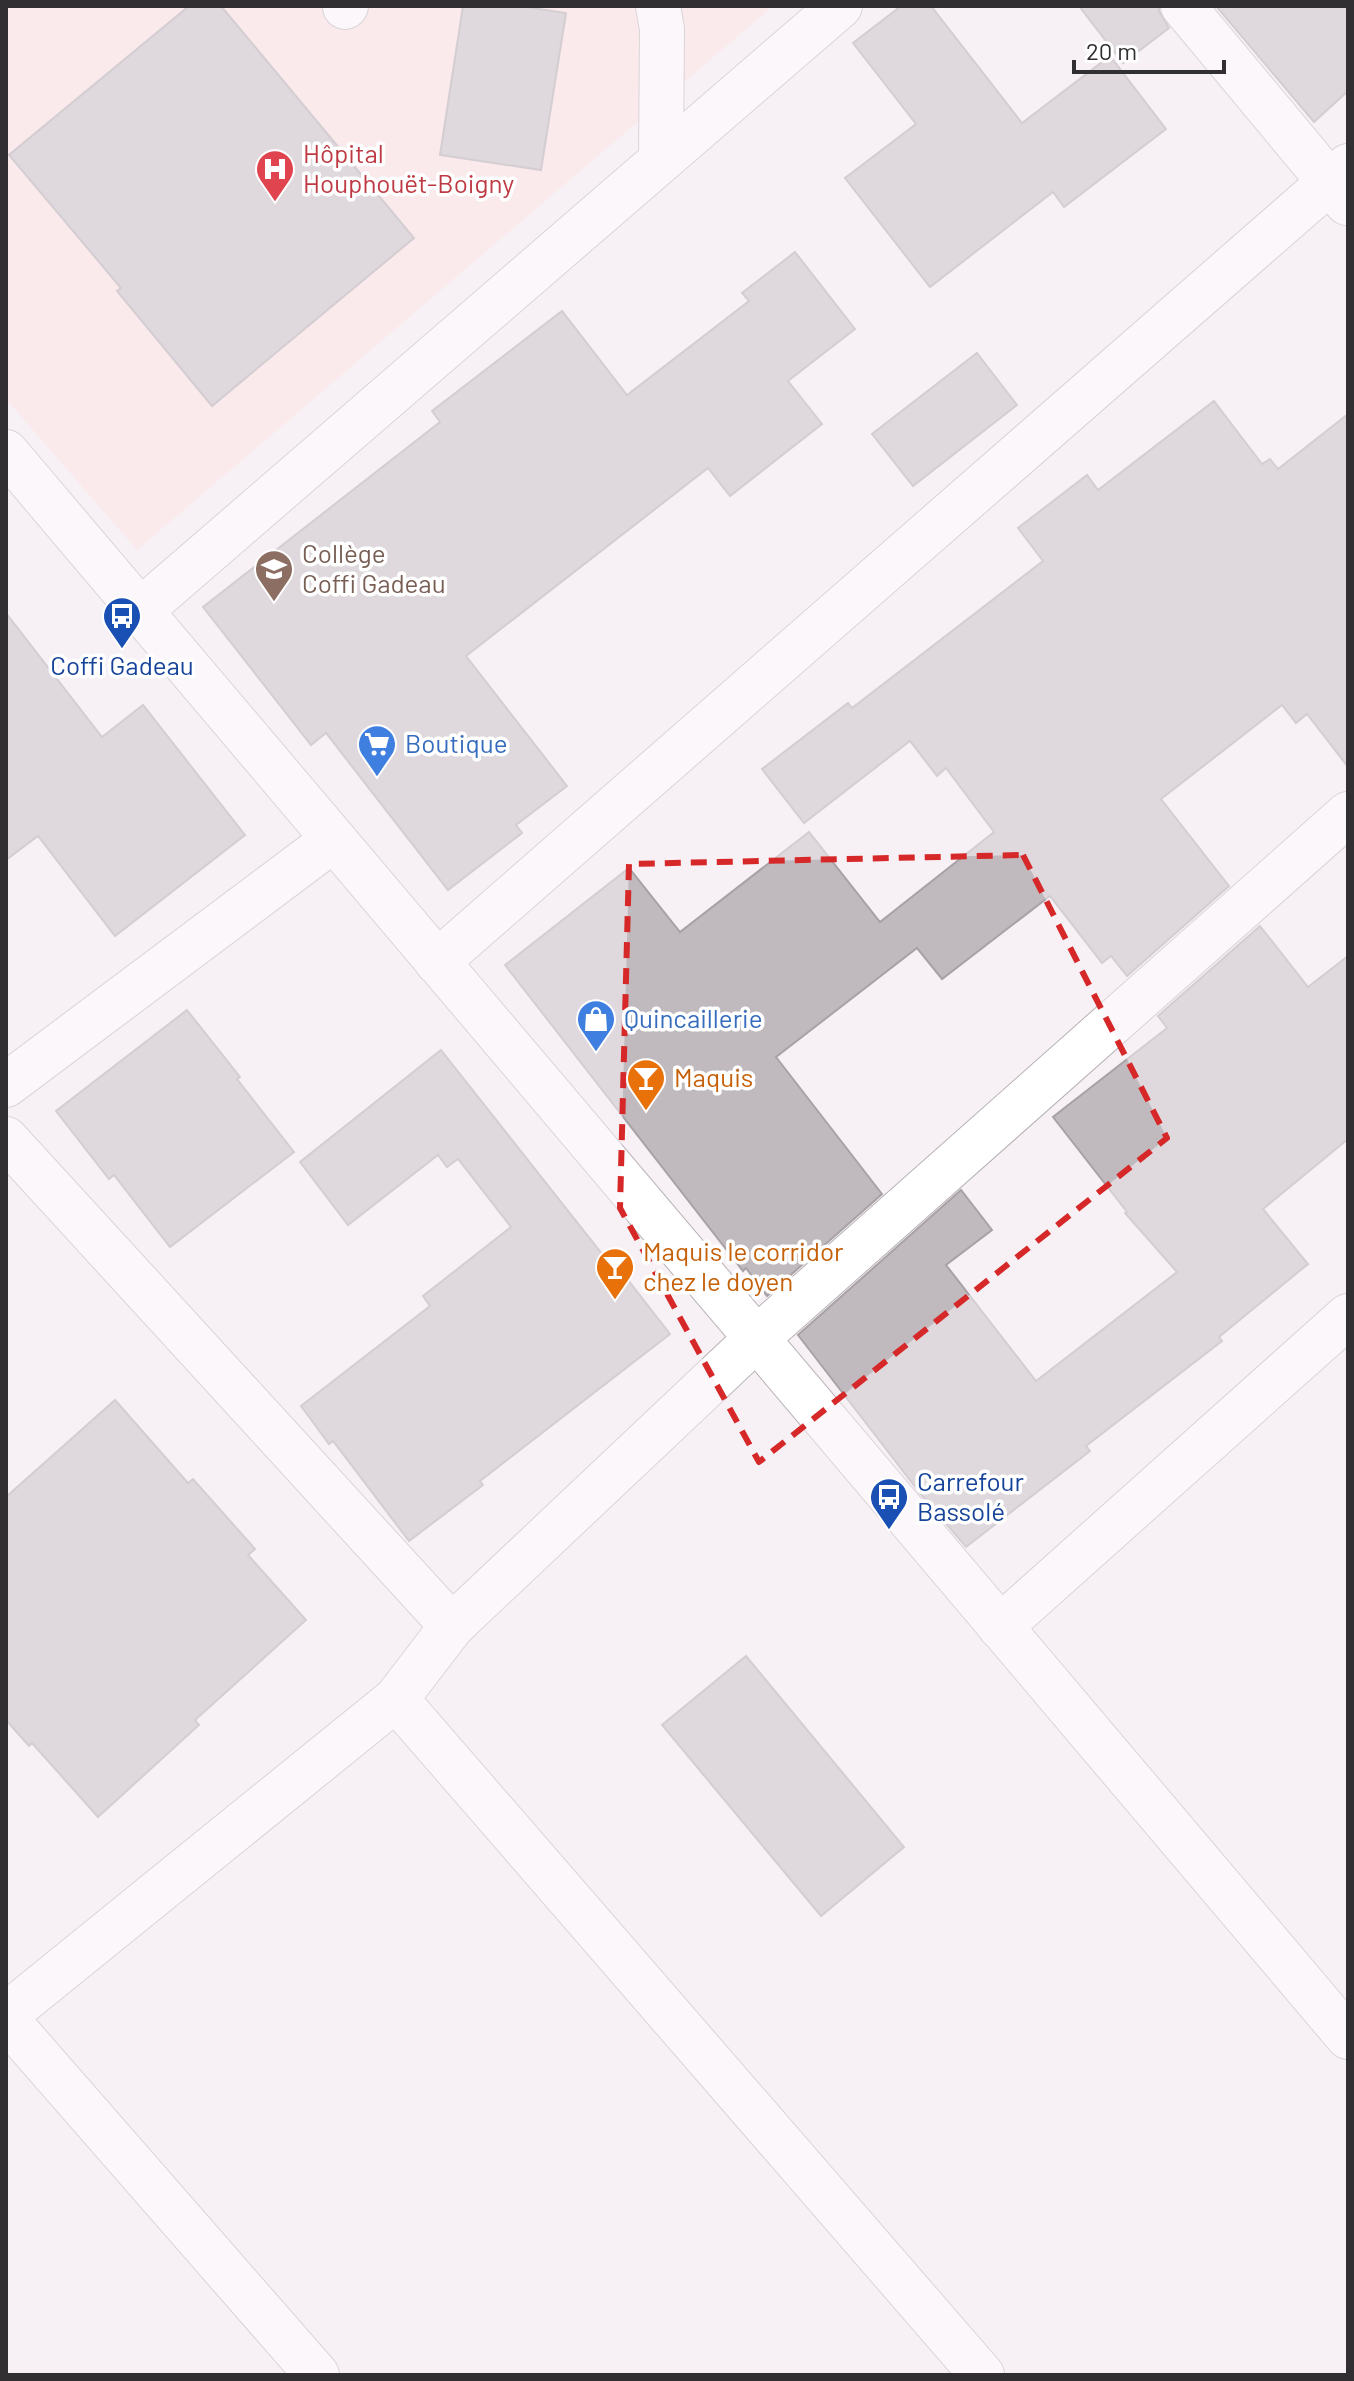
<svg xmlns="http://www.w3.org/2000/svg" width="1354" height="2381" font-family="Barlow,sans-serif">
<style>
.medical{fill:#fde2df}
.building{fill:#c0babf;stroke:#a8a2a7;stroke-width:2}
.lines{fill:none;stroke-linecap:round;stroke-linejoin:round}
.minor-casing{stroke:#b6b1b5;stroke-width:46}
.minor{stroke:#fff;stroke-width:44}
.marked{fill:none;stroke:#d62828;stroke-width:6;stroke-dasharray:16 10;stroke-linejoin:round}
.labels{text-anchor:middle;stroke-width:7;stroke-linejoin:round;paint-order:stroke}
.health-label{font-size:26px;fill:#be3a42;stroke:#fff;text-anchor:start}
.education-label{font-size:26px;fill:#785e54;stroke:#fff;text-anchor:start}
.transit-label{font-size:26px;fill:#164399;stroke:#fff}
.shop-label{font-size:26px;fill:#366cbe;stroke:#fff;text-anchor:start}
.food-label{font-size:26px;fill:#c56008;stroke:#fff;text-anchor:start}
</style>
<rect width="100%" height="100%" fill="#f7f1f6"/>
<polygon class="medical" points="6,6 773,6 137,550 6,399"/>
<g class="building">
<polygon points="189,6 221,6 414,238 212,406 117,291 121,288 9,155"/>
<polygon points="463,6 519,6 566,13 541,170 440,155"/>
<polygon points="901,6 931,6 1022,123 1110,56 1166,129 1064,207 1053,192 930,287 845,178 916,124 853,43"/>
<polygon points="1079,6 1159,6 1159,11 1169,28 1123,63"/>
<polygon points="1216,6 1348,6 1348,91 1314,122"/>
<polygon points="795,252 855,329 788,381 822,424 730,496 708,468 466,656 567,786 516,825 522,833 448,890 326,733 311,745 203,607 440,422 432,411 562,311 627,395 749,301 742,293"/>
<polygon points="977,353 1017,405 913,486 872,434"/>
<polygon points="1214,401 1262,464 1270,459 1278,469 1348,414 1348,767 1307,714 1296,723 1282,705 1161,799 1229,886 1127,976 1111,956 1102,963 1050,896 942,979 917,948 776,1057 882,1194 767,1296 746,1268 743,1271 505,965 629,868 680,932 809,832 880,922 994,832 946,768 937,776 910,741 804,823 762,769 848,703 852,708 1043,561 1018,528 1087,475 1098,490"/>
<polygon points="6,613 102,737 143,705 245,835 115,936 38,836 6,860"/>
<polygon points="1260,926 1308,987 1348,956 1348,1139 1263,1209 1308,1264 1219,1337 1222,1341 1086,1446 1090,1451 966,1547 920,1493 798,1335 961,1190 992,1230 946,1265 1036,1381 1177,1272 1125,1213 1127,1212 1053,1117 1167,1028 1158,1016"/>
<polygon points="187,1010 240,1077 237,1079 294,1152 170,1247 114,1175 109,1179 56,1111"/>
<polygon points="441,1050 625,1283 628,1280 670,1334 480,1481 483,1485 409,1541 333,1441 329,1444 301,1406 430,1306 423,1296 511,1227 458,1159 447,1167 438,1155 348,1225 300,1162"/>
<polygon points="115,1400 188,1483 193,1479 255,1549 248,1555 306,1620 195,1720 199,1725 98,1817 32,1743 29,1746 6,1720 6,1497"/>
<polygon points="746,1656 904,1847 821,1916 662,1725"/>
</g>
<g class="lines">
<g class="minor-casing">
<g id="minor">
<polyline points="658,6 662,29 661,160"/>
<polyline points="1183,6 1347,203"/>
<polyline points="345,7 346,6"/>
<polyline points="6,452 1348,2037"/>
<polyline points="141,610 840,6"/>
<polyline points="437,962 1348,166"/>
<polyline points="6,1085 333,840"/>
<polyline points="6,1139 452,1626"/>
<polyline points="1000,1627 1348,1316"/>
<polyline points="396,1699 982,2375"/>
<polyline points="6,2015 396,1699 452,1626 756,1339 1348,814"/>
<polyline points="6,2019 317,2375"/>
</g>
</g>
<use href="#minor" class="minor"/>
</g>
<path d="M0 0H1354V2381H0ZM1023 855 1167 1138 759 1462 620 1208 629 864Z" fill="#f7f1f6" fill-opacity=".55" fill-rule="evenodd"/>
<path class="marked" d="M1023 855 1167 1138 759 1462 620 1208 629 864Z"/>
<defs>
<g id="hospital-pin" transform="scale(2)"><path d="M0 17L-7.5 6A9.5 9.5 0 1 1 7.5 6Z" fill="#e0444e" stroke="#fff"/><path d="M-5-5h3v3.5h4V-5h3V5h-3V1.5h-4V5h-3Z" fill="#fff"/></g>
<g id="school-pin" transform="scale(2)"><path d="M0 17L-7.5 6A9.5 9.5 0 1 1 7.5 6Z" fill="#8d6e63" stroke="#fff"/><path d="M0-5L7-2L0 1L-7-2ZM-4 1L0 2.5L4 1V4Q0 6-4 4Z" fill="#fff"/></g>
<g id="bus-pin" transform="scale(2)"><path d="M0 17L-7.5 6A9.5 9.5 0 1 1 7.5 6Z" fill="#1a4fb4" stroke="#fff"/><path d="M-5-6H5V4H4V6H2V4H-2V6H-4V4H-5ZM-3.5-4V0h7V-4ZM-3.5 1.2v1.5H-2V1.2ZM2 1.2v1.5H3.5V1.2Z" fill="#fff"/></g>
<g id="supermarket-pin" transform="scale(2)"><path d="M0 17L-7.5 6A9.5 9.5 0 1 1 7.5 6Z" fill="#3f7fe0" stroke="#fff"/><path d="M-6-5.5h2.5l.6 2H6L4.5 2H-2.5L-4.4-4H-6ZM-1.5 3.2a1.3 1.3 0 1 0 .1 0ZM3 3.2a1.3 1.3 0 1 0 .1 0Z" fill="#fff"/></g>
<g id="shop-pin" transform="scale(2)"><path d="M0 17L-7.5 6A9.5 9.5 0 1 1 7.5 6Z" fill="#3f7fe0" stroke="#fff"/><path d="M-5-2.5h2.3a2.7 3.5 0 0 1 5.4 0H5L5.5 6h-11ZM-1.5-2.5h3a1.5 2.3 0 0 0-3 0Z" fill="#fff"/></g>
<g id="bar-pin" transform="scale(2)"><path d="M0 17L-7.5 6A9.5 9.5 0 1 1 7.5 6Z" fill="#e8710a" stroke="#fff"/><path d="M-6-5H6L.8 .8V4.5H3.5V6h-7V4.5H-.8V.8Z" fill="#fff"/></g>
</defs>
<g fill-rule="evenodd">
<use href="#hospital-pin" x="275" y="169"/>
<use href="#school-pin" x="274" y="569"/>
<use href="#bus-pin" x="122" y="616"/>
<use href="#supermarket-pin" x="377" y="744"/>
<use href="#shop-pin" x="596" y="1019"/>
<use href="#bar-pin" x="646" y="1078"/>
<use href="#bar-pin" x="615" y="1267"/>
<use href="#bus-pin" x="889" y="1497"/>
</g>
<g class="labels">
<g class="health-label">
<text x="303" y="163">Hôpital<tspan x="303" dy="30">Houphouët-Boigny</tspan></text>
</g>
<g class="education-label">
<text x="302" y="563">Collège<tspan x="302" dy="30">Coffi Gadeau</tspan></text>
</g>
<g class="transit-label">
<text x="122" y="675">Coffi Gadeau</text>
<text x="917" y="1491" text-anchor="start">Carrefour<tspan x="917" dy="30">Bassolé</tspan></text>
</g>
<g class="shop-label">
<text x="405" y="753">Boutique</text>
<text x="624" y="1028">Quincaillerie</text>
</g>
<g class="food-label">
<text x="674" y="1087">Maquis</text>
<text x="643" y="1261">Maquis le corridor<tspan x="643" dy="30">chez le doyen</tspan></text>
</g>
</g>
<rect width="1354" height="2381" fill="none" stroke="#312f31" stroke-width="16"/>
<path d="M1074 60v12h150v-12" fill="none" stroke="#312f31" stroke-width="4"/>
<text x="1086" y="60" font-size="24" fill="#312f31" stroke="#ffffff" stroke-width="6" paint-order="stroke">20 m</text>
</svg>
